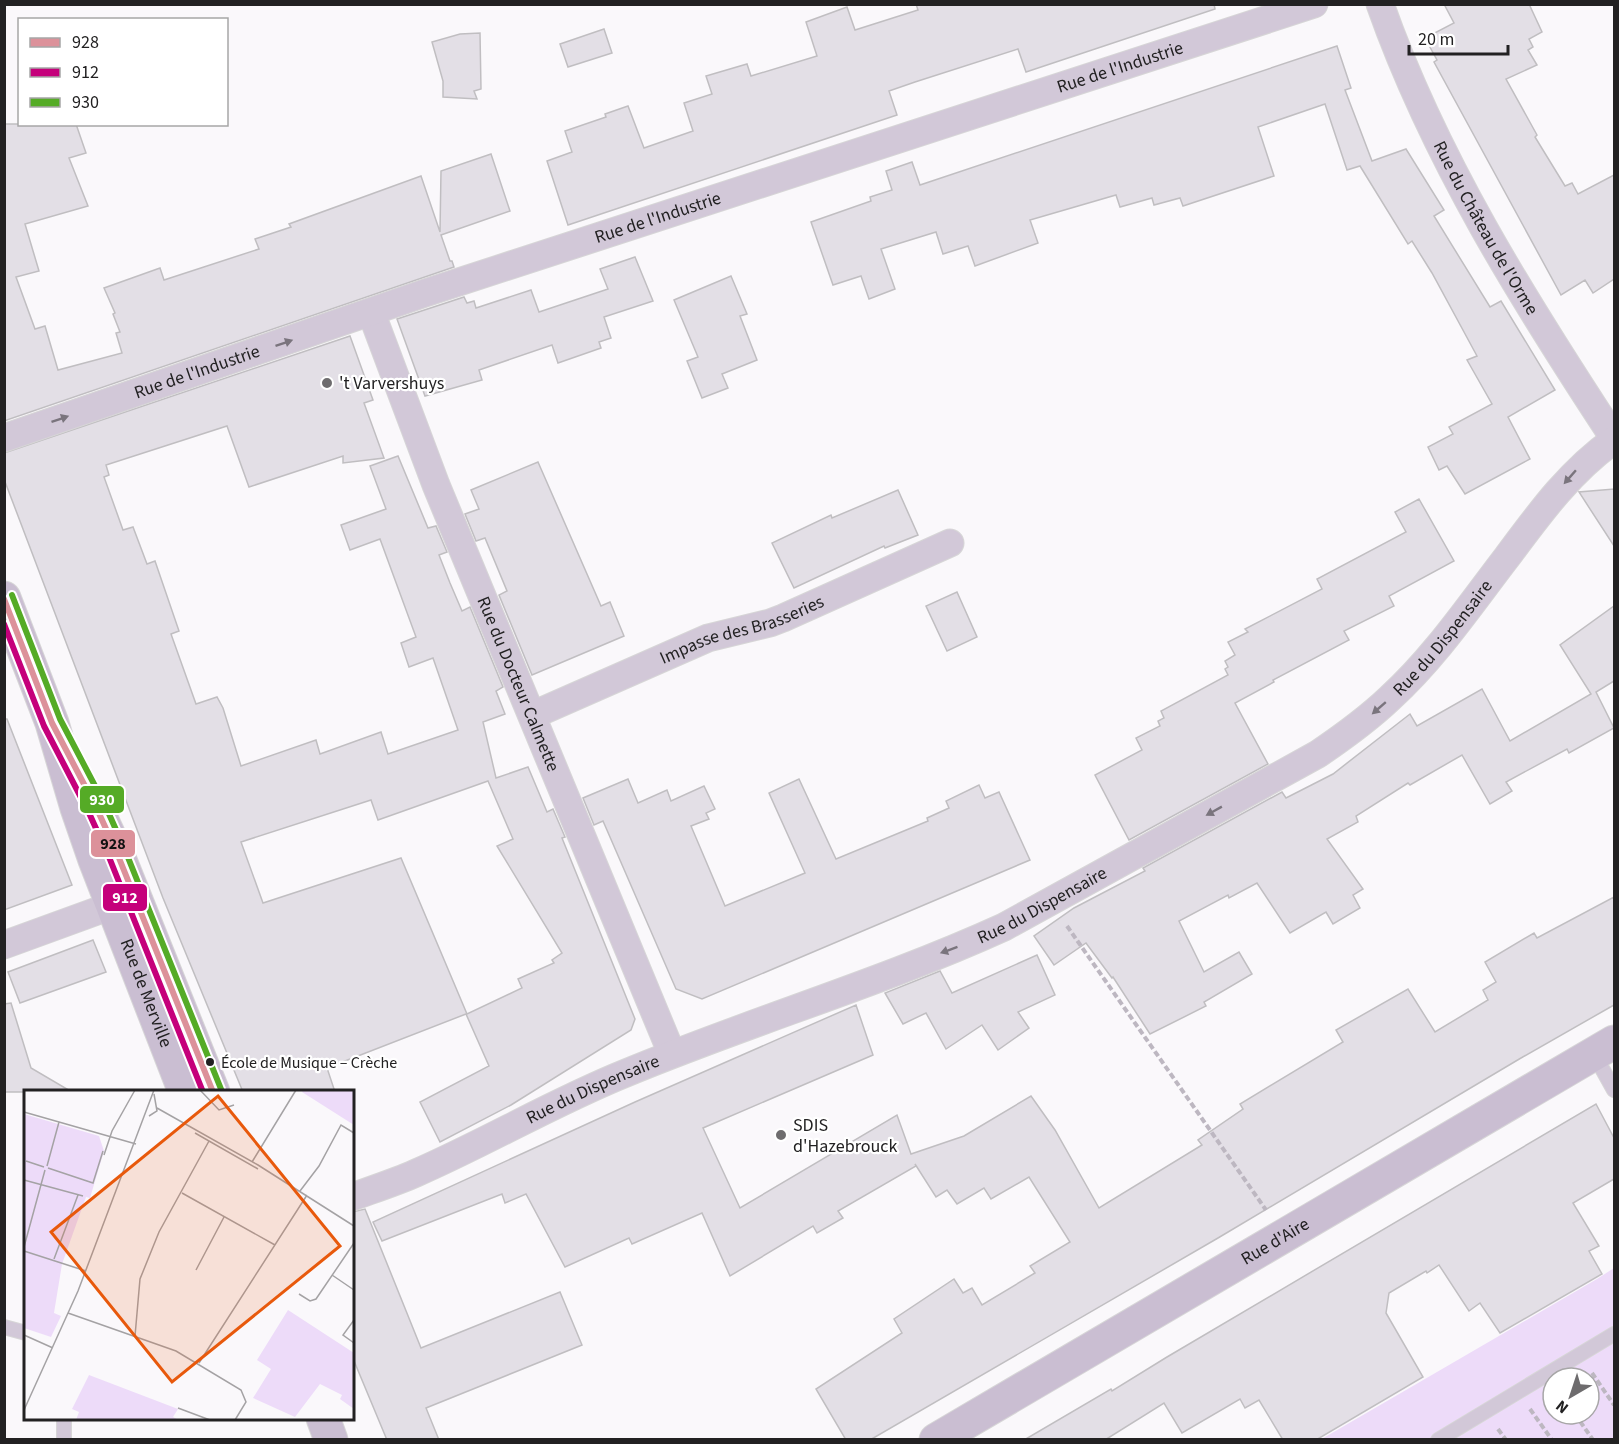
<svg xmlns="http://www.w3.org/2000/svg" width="1619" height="1444" font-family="'Source Sans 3',sans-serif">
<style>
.green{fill:#eddbf9;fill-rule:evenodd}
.building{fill:#e3dfe6;stroke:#c0bec1;stroke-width:1.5;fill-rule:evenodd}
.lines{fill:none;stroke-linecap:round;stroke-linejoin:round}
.lane-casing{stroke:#d7d6d7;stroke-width:16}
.street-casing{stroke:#d7d6d7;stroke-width:29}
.secondary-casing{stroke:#d7d6d7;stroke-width:35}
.path{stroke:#bdb7c1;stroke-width:4;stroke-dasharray:6 3;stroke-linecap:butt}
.lane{stroke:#d2c8d8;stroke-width:14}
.street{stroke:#d2c8d8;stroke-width:27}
.secondary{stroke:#cabed2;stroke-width:33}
.bus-1-casing{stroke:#fff;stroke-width:10}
.bus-2-casing{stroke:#fff;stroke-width:10}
.bus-3-casing{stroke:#fff;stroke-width:10}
.bus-1{stroke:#dc919a;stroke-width:6}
.bus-2{stroke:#c5007b;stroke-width:6}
.bus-3{stroke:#55ab26;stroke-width:6}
.oneway{fill:#7a747d}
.poi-dot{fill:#6e6c6e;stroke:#fff;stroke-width:2}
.bus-dot{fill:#222122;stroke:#fff;stroke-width:2}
.labels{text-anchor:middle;stroke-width:4.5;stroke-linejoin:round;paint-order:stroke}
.bus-label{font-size:16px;fill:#222122;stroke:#fff;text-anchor:start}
.street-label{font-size:18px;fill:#222122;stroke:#fff}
.poi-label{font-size:18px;fill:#222122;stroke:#fff;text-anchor:start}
.inset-road{fill:none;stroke:#a4a2a4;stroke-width:1.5}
.view{fill:#e8590c;fill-opacity:0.15;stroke:#e8590c;stroke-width:3}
.inset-edge{fill:none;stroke:#222122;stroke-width:3}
.line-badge{stroke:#fff;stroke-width:2}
.badge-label{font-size:16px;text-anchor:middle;font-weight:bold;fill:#fff}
.pale-badge-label{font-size:16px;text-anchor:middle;font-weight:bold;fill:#111}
</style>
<rect width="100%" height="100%" fill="#faf8fb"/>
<path class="green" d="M1614 1268V1439L1320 1440 1597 1279ZM1553 1378H1589V1414H1553Z"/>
<g class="building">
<polygon points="916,4 1214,4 1215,9 1026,72 1018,49 915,82 889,91 897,115 568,225 547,161 572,152 565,131 606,117 605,114 628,106 644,148 693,131 684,103 712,94 706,76 747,64 751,76 817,56 806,22 847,7 855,30 918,10"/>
<polygon points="1444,4 1529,4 1542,32 1529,39 1533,47 1528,50 1537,65 1506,79 1537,135 1535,137 1565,186 1572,183 1578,194 1614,175 1614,279 1593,293 1585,280 1561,295 1434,62 1437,60 1425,38 1454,23"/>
<polygon points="604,29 612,53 568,67 560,44"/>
<polygon points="480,33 481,89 474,91 477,99 443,97 443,81 432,42 460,34"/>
<polygon points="1337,46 1351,88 1345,90 1372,161 1406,149 1444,210 1434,216 1490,307 1501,301 1555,390 1508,417 1530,459 1465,494 1447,466 1439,470 1428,447 1453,434 1449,427 1492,404 1467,360 1477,356 1432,273 1412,241 1408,244 1360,166 1347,170 1325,104 1258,127 1274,176 1183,206 1180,198 1154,205 1152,198 1120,207 1116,195 1030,220 1038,243 975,266 968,246 943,254 936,232 881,249 895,289 869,299 861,276 833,285 811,222 871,201 870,197 892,190 886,171 912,162 920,185"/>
<polygon points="4,124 76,124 86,153 69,158 88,206 25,224 39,271 16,277 35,329 45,326 58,370 122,353 116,333 120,332 113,314 115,313 104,288 160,268 164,280 259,249 255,239 291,227 289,224 421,176 440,232 441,171 491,154 510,211 441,235 450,261 452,261 454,267 4,421"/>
<polygon points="635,257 653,301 604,317 611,338 599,342 601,348 558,363 552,345 479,370 482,380 425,396 397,319 464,297 467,303 474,301 476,308 531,290 539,312 608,289 600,269"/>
<polygon points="731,276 747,314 740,316 757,360 722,374 728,388 702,398 687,361 698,357 674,300"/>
<path d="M350 336 373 400 364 403 384 458 343 463V456L249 487 227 426 106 465 109 475 104 477 123 530 133 527 147 564 155 561 179 631 171 634 196 704 217 697 223 708 241 766 316 740 320 754 381 732 388 754 458 730 433 658 409 667 401 643 416 637 380 539 350 550 341 525 386 509 370 466 398 456 428 528 436 526 447 552 439 555 450 583 462 611 470 607 503 687 496 691 505 714 483 722 496 778 528 767 547 812 553 809 565 837 562 838 635 1019 631 1030 511 1105 440 1142 420 1102 489 1066 466 1014 327 1068 335 1092H243L163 898 4 479V453ZM488 781 513 839 497 846 562 953 552 960 554 963 518 979 522 988 467 1014 401 858 263 903 241 842 371 800 378 820Z"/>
<polygon points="538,462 601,606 610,602 624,636 532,675 499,595 507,591 485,538 476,541 465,514 479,509 471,490"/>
<polygon points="1614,489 1614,546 1579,492"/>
<polygon points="898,490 918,535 885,548 884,546 794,588 772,543 831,515 832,518"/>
<polygon points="1419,499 1454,561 1389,596 1394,606 1344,631 1349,640 1273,680 1274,682 1235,703 1268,764 1129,840 1095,775 1142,750 1136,738 1160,726 1158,721 1164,718 1161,711 1228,675 1225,669 1228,667 1225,661 1235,655 1228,642 1248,632 1245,629 1322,589 1317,579 1406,532 1395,512"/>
<polygon points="957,592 977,637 947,651 926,606"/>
<polygon points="1614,606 1614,681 1596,692 1614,728 1569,753 1567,749 1506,782 1512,791 1490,804 1462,755 1410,785 1408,783 1356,816 1358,822 1327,839 1363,889 1353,895 1360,908 1333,924 1326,912 1290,933 1257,883 1229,898 1228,895 1179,921 1204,972 1239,952 1252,974 1204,1002 1206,1006 1150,1034 1113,977 1112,978 1086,943 1054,965 1034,936 1074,908 1145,871 1143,868 1282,792 1286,798 1333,774 1410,714 1417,726 1482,689 1510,741 1591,694 1560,645"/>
<polygon points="4,719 7,719 72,885 4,910"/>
<polygon points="628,779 638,803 667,790 671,801 704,786 715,809 706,813 709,819 691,826 725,906 805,873 769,793 799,779 836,859 928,821 927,818 949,808 946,801 979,785 985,798 999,792 1030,860 702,999 676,989 603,821 594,825 583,798"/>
<polygon points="1614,897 1614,1005 1521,1058 1218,1238 870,1440 846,1440 816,1389 902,1333 894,1319 954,1279 963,1293 972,1288 982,1305 1035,1273 1030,1266 1070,1242 1029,1177 991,1199 984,1188 957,1204 947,1190 936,1197 915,1164 916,1166 838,1211 843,1218 817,1233 813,1226 730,1276 702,1213 632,1244 629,1238 565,1267 526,1194 505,1203 502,1194 382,1241 373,1222 635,1102 856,1005 873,1055 703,1128 740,1208 897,1115 911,1154 964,1136 1031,1096 1055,1130 1099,1208 1202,1145 1198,1140 1243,1109 1240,1104 1343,1042 1336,1030 1408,989 1435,1032 1488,1000 1483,990 1496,982 1485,962 1534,933 1537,938"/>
<polygon points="93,940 106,972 20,1003 8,972"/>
<polygon points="1037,955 1055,995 1018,1012 1029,1028 998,1050 982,1025 946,1049 926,1013 903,1024 885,993 940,971 952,993"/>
<polygon points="11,1003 31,1068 72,1092 4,1092 4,1004"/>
<polygon points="1596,1104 1614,1138 1614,1179 1573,1203 1599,1246 1589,1251 1602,1274 1500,1333 1480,1303 1469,1311 1439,1265 1427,1273 1426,1271 1389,1293 1386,1313 1423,1377 1316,1440 1283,1440 1259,1400 1245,1408 1240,1399 1182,1433 1164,1403 1105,1440 1024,1440 1111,1389 1112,1391 1167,1357"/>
<polygon points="365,1209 421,1348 560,1292 582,1345 426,1408 439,1440 387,1440 352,1356 352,1212"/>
</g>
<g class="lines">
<g class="lane-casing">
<g id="lane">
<polyline points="1594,1054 1614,1090"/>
<polyline points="4,1327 26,1333"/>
<polyline points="64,1418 64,1440"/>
<polyline points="1438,1440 1614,1334"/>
</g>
</g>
<g class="street-casing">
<g id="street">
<path id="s1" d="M1380 4C1435 160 1524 301 1614 438"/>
<path id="s2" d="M371 312 436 485 672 1054"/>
<path id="s3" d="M4 438 425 293 1314 4"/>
<path id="s4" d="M533 715 708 638 770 623 783 618 950 543"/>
<polyline points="4,945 130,899"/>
<path id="s5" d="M352 1197C374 1189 396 1182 416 1173 487 1142 554 1102 626 1073 751 1021 881 983 1004 927L1318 754C1343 737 1368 719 1390 698 1435 657 1470 605 1507 557 1539 514 1570 471 1614 440"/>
</g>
</g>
<g class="secondary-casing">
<g id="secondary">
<path id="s6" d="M4 598 52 723 77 808 95 860 185 1092"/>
<polyline points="98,812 117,853 213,1092"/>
<polyline points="323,1418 331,1440"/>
<path id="s7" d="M936 1440 1614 1042"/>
</g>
</g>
<g class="path">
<polyline points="1067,926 1266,1210"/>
<polyline points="1592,1373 1614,1405"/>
<polyline points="1530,1409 1552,1440"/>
<polyline points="1575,1414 1593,1440"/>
<polyline points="1498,1429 1506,1440"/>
</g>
<use href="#lane" class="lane"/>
<use href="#street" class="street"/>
<use href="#secondary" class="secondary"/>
<g class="bus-1-casing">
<polyline id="bus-1" points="4,599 52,723 97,809 117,853 213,1092"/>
</g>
<g class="bus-2-casing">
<polyline id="bus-2" points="4,624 44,726 89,813 109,857 203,1092"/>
</g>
<g class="bus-3-casing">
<polyline id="bus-3" points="12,595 60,719 105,805 125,850 221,1089"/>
</g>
<use href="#bus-1" class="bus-1"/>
<use href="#bus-2" class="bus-2"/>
<use href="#bus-3" class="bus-3"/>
</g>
<defs><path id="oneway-solid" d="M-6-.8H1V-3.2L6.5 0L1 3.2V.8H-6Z" transform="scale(1.5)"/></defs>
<g class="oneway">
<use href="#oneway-solid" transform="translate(284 343) rotate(-19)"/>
<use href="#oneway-solid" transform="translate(60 419) rotate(-19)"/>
<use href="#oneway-solid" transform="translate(1570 477) rotate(131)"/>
<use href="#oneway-solid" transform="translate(1379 708) rotate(139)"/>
<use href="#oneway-solid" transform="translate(1214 811) rotate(151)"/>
<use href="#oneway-solid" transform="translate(949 950) rotate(160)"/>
</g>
<g class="poi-dot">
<circle cx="327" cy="383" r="6"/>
<circle cx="781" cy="1135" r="6"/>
</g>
<circle class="bus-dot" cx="210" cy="1062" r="5"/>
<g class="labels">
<g class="bus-label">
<text x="221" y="1068">École de Musique – Crèche</text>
</g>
<g class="street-label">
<text dy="6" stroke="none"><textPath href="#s3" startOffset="1176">Rue de l'Industrie</textPath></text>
<text dy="6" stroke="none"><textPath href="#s3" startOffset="690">Rue de l'Industrie</textPath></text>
<text dy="6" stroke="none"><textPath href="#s1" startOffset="248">Rue du Château de l'Orme</textPath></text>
<text dy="6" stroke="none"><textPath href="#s3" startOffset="204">Rue de l'Industrie</textPath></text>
<text dy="6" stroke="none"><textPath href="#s4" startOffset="226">Impasse des Brasseries</textPath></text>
<text dy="6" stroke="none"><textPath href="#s5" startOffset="1236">Rue du Dispensaire</textPath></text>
<text dy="6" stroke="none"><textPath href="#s2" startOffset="400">Rue du Docteur Calmette</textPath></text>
<text dy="6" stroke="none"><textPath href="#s5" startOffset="750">Rue du Dispensaire</textPath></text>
<text dy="6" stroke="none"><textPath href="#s6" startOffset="420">Rue de Merville</textPath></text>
<text dy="6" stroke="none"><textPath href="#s5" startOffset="264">Rue du Dispensaire</textPath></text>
<text dy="6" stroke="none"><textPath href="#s7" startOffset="393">Rue d'Aire</textPath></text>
</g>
<g class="poi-label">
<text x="339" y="389">'t Varvershuys</text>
<text x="793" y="1131">SDIS<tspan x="793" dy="21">d'Hazebrouck</tspan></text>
</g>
</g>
<g transform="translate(24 1090)">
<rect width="330" height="330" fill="#faf8fb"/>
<path d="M330 0V35L278 2 279 0ZM0 24 75 46 80 61 66 108 62 107 38 174 30 223 37 226 27 247 0 238ZM264 220 330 263V319L316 309 318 305 296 294 271 327 229 308 247 279 233 270ZM65 285 154 319 149 327 155 330H52L55 322 48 319Z" fill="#eddbf9"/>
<path class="inset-road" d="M176 0 195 20 210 15M133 18 234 75 330 136M0 22 112 54M125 26 133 21 130 4M171 43 234 79M80 65 88 41 111 0M2 71 20 77M228 72 272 0M23 76 35 32M24 78 69 93 79 61M0 90 59 106M276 101 295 76 317 35 330 43M158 103 251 155M0 157 21 80M0 161 62 181M30 169 54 105M172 180 200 127M308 185 330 200M275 204 286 211 292 209 330 153M44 223 152 261 217 300 222 312 211 330M330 230 319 245 330 253M0 245 29 258M111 246 116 189 135 142 185 51M175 273 283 105M154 318 186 330M0 320 54 201 130 0"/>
<path class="view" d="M194 6 316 156 148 292 27 142Z"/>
<rect width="330" height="330" class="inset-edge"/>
</g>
<g class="line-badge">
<rect x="79" y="785" width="46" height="29" rx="6" fill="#55ab26"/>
<rect x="90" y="829" width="46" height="29" rx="6" fill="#dc919a"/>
<rect x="102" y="883" width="46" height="29" rx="6" fill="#c5007b"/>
</g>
<g class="badge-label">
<text x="102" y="805">930</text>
<text x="125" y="903">912</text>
</g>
<g class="pale-badge-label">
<text x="113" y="849">928</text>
</g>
<rect width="1619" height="1444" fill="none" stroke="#222122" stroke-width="12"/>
<rect x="18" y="18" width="210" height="108" fill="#ffffff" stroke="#a7a6a7" stroke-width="1.5"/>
<rect x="30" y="38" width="30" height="9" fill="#dc919a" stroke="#a7a6a7" stroke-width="1.5"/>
<text x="72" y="48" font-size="18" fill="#222122">928</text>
<rect x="30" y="68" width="30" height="9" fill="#c5007b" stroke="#a7a6a7" stroke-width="1.5"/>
<text x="72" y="78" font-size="18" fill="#222122">912</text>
<rect x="30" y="98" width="30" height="9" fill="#55ab26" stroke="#a7a6a7" stroke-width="1.5"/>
<text x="72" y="108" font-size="18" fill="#222122">930</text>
<g transform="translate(1571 1396) rotate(219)"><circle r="28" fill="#ffffff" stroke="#a7a6a7" stroke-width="1.5"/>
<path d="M0-4.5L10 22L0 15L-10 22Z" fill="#6e6c6e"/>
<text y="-9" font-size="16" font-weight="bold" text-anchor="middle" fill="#222122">N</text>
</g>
<path d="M1409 45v9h99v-9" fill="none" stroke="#222122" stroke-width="3"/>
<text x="1418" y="45" font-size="18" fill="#222122" stroke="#ffffff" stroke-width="4.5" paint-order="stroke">20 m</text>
</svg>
